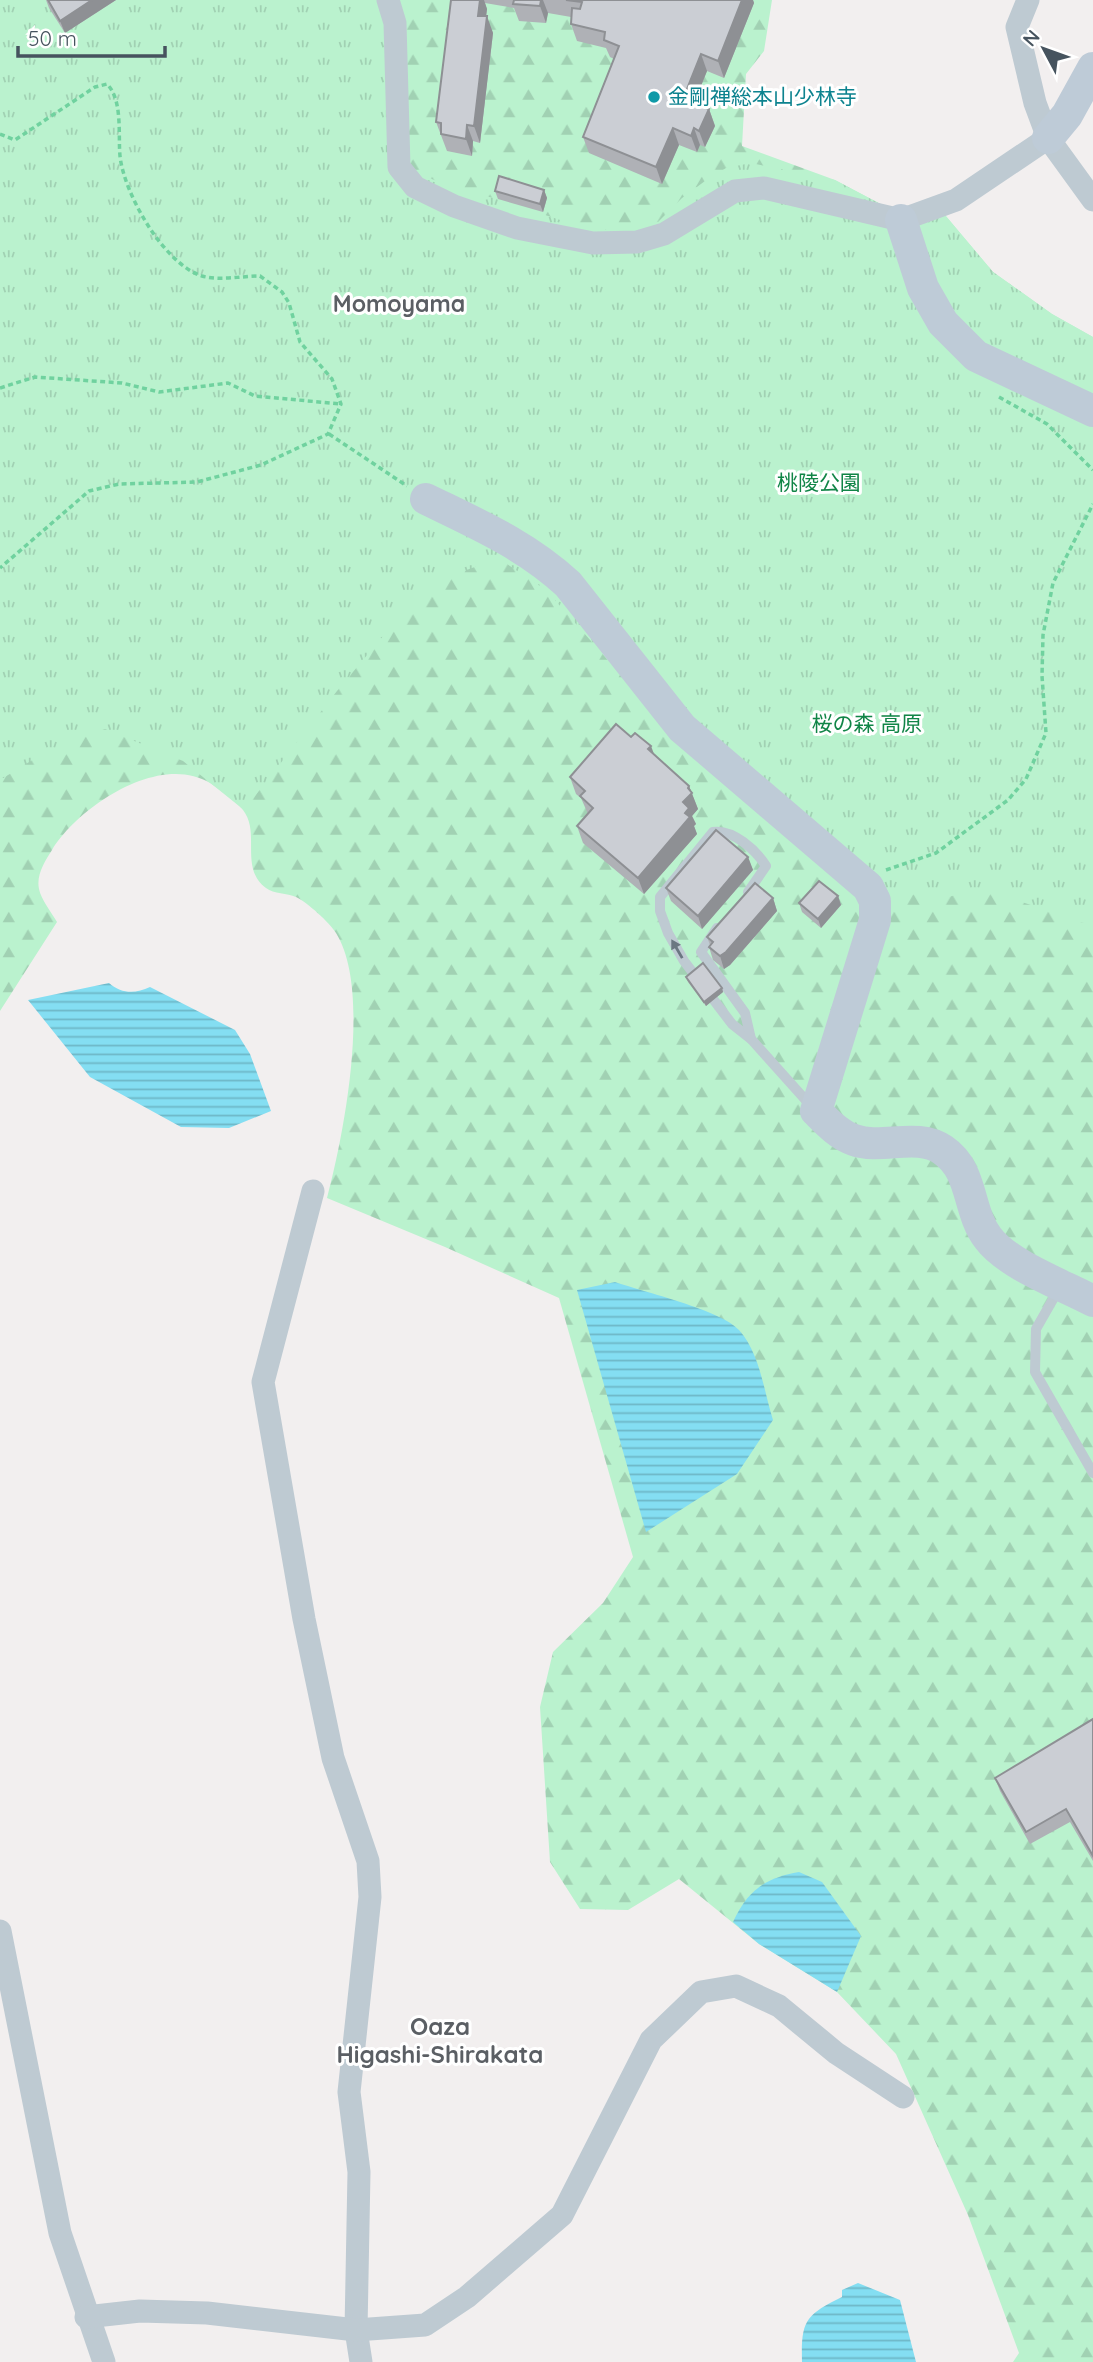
<svg xmlns="http://www.w3.org/2000/svg" width="1093" height="2362" font-family="Quicksand,'Noto Sans JP',sans-serif">
<style>
.forest{fill:url(#forest-firs)}
.park{fill:url(#park-tufts)}
.water{fill:url(#water-rules)}
.lines{fill:none;stroke-linecap:round;stroke-linejoin:round}
.path{stroke:#70d29f;stroke-width:3.5;stroke-dasharray:5 3.5;stroke-linecap:butt}
.lane{stroke:#becad2;stroke-width:10}
.street{stroke:#becad2;stroke-width:23}
.secondary{stroke:#becbd7;stroke-width:32}
.wall{fill:#afb1b6}
.shaded-wall{fill:#8e9094}
.building{fill:#cbced4;stroke:#8e9094;stroke-width:2}
.oneway{fill:#6a7781}
.culture-dot{fill:#0f9aa8;stroke:#fff;stroke-width:2.5}
.labels{text-anchor:middle;stroke-width:6;stroke-linejoin:round;paint-order:stroke}
.culture-label{font-size:21px;fill:#0d838f;stroke:#fff;text-anchor:start}
.park-label{font-size:21px;fill:#118547;stroke:#fff}
.neighbourhood-label{font-size:23px;font-weight:bold;fill:#5b5f64;stroke:#fff}
.quarter-label{font-size:24px;font-weight:bold;fill:#5b5f64;stroke:#fff}
</style>
<defs>
<pattern id="forest-firs" width="22" height="20" patternUnits="userSpaceOnUse" patternTransform="scale(1.75)"><rect width="22" height="20" fill="#baf2ce"/><path d="M5 1l3.5 6h-7zM16 11l3.5 6h-7z" fill="#a1d1b3"/></pattern>
<pattern id="park-tufts" width="24" height="20" patternUnits="userSpaceOnUse" patternTransform="scale(1.75)"><rect width="24" height="20" fill="#baf2ce"/><path d="M3 7l-1-3M5 7V3M7 7l1-3M15 17l-1-3M17 17v-4M19 17l1-3" fill="none" stroke="#a1d1b3"/></pattern>
<pattern id="water-rules" width="6" height="5" patternUnits="userSpaceOnUse" patternTransform="scale(1.75)"><rect width="6" height="5" fill="#84def2"/><path d="M0 2.5h6" fill="none" stroke="#6eb7c7"/></pattern>
</defs>
<rect width="100%" height="100%" fill="#f2efef"/>
<path class="forest" d="M0 0H772L764 51 746 74 742 146 835 180 888 208 945 215 993 272 1052 314 1093 337V2362H1013L1019 2353 968 2215 896 2054 837 1992 759 1944 679 1879 628 1910 580 1909 550 1862 540 1707 553 1652 603 1603 633 1557 559 1298 445 1247 327 1198C344 1134 372 991 336 933 329 922 308 903 296 897 287 893 274 894 266 888 239 868 261 833 243 810 236 801 219 789 210 783 159 752 78 807 52 850 45 861 36 875 39 889 41 899 51 912 57 922L0 1011Z"/>
<polygon class="park" points="0,0 393,0 394,117 411,170 455,189 498,199 575,225 608,230 633,231 658,222 682,198 705,181 726,168 751,163 835,180 888,208 945,215 993,272 1052,314 1093,337 1093,926 980,888 938,900 843,878 628,683 546,590 498,558 425,586 337,691 244,810 183,761 105,729 47,751 0,780"/>
<g class="water">
<path d="M109 983C122 994 135 994 150 987L235 1030 250 1054 271 1111 229 1128 181 1127 90 1077 28 1000Z"/>
<path d="M615 1282C644 1292 721 1310 739 1330 760 1353 764 1392 773 1420L737 1474 646 1532 577 1290Z"/>
<path d="M799 1872 822 1882 861 1936 837 1992 759 1944 733 1922C748 1890 765 1878 799 1872Z"/>
<path d="M858 2283 900 2300 916 2362H802C801 2321 805 2315 842 2297V2290Z"/>
</g>
<g class="lines">
<g class="path">
<path d="M0 134 15 140 95 87 107 84C123 100 118 135 120 156 124 194 164 264 202 276 220 281 241 276 260 276L282 292 289 303 300 342 332 379 341 404 328 434 261 465 197 482 119 484 89 491 0 568"/>
<polyline points="0,388 35,377 122,383 159,392 228,383 255,396 341,404"/>
<polyline points="999,397 1047,424 1093,470"/>
<polyline points="329,434 407,486"/>
<polyline points="886,870 936,853 1008,800 1026,779 1046,733 1042,676 1043,635 1053,583 1093,504"/>
</g>
<g class="lane">
<path d="M748 892 766 866C756 850 733 829 713 832L660 897V911L668 933 684 961 732 1024 751 1039 811 1106"/>
<polyline points="717,928 701,952 745,1013 751,1039"/>
<polyline points="1060,1287 1036,1329 1035,1372 1093,1473"/>
</g>
<g class="street">
<polyline points="388,0 395,23 399,167 415,187 454,206 517,228 593,243 637,242 664,234 735,191 764,188 901,220 956,200 1048,138"/>
<polyline points="1028,0 1017,27 1035,103 1048,138 1093,200"/>
<polyline points="313,1191 263,1382 304,1619 333,1758 368,1861 370,1897 349,2092 359,2172 356,2330 361,2362"/>
<polyline points="0,1931 60,2233 104,2362"/>
<polyline points="86,2317 140,2311 207,2313 356,2330 425,2325 467,2297 562,2215 651,2040 701,1992 736,1986 779,2006 836,2053 903,2097"/>
</g>
<g class="secondary">
<polyline points="1048,138 1067,115 1093,68"/>
<polyline points="901,220 923,288 943,323 976,356 1093,411"/>
<path d="M426 499C477 524 526 545 568 584L682 728 868 887 875 901V920L816 1111C827 1122 839 1135 854 1140 882 1150 917 1132 943 1150 974 1171 967 1211 988 1238 1008 1265 1063 1285 1093 1301"/>
</g>
</g>
<g class="wall">
<polygon points="46,0 116,0 65,33 49,8"/>
<polygon points="451,0 753,0 754,3 724,78 707,71 694,103 709,109 715,126 705,147 700,145 697,152 679,145 662,184 589,153 583,137 614,59 610,57 606,48 577,41 571,24 571,17 548,13 546,23 519,21 514,8 485,3 487,9 486,16 493,33 480,143 473,141 472,156 447,151 436,122"/>
<polygon points="544,190 547,198 543,212 498,199 495,191"/>
<polygon points="631,737 655,755 689,786 698,809 692,816 696,824 694,826 697,834 644,894 583,843 577,826 588,814 581,798 576,794 570,777"/>
<polygon points="748,857 753,870 702,929 671,901 666,888"/>
<polygon points="838,896 841,905 821,928 802,912 799,903"/>
<polygon points="773,898 777,911 730,965 724,969 713,960 709,947 710,945 707,937"/>
<polygon points="686,977 722,988 723,992 706,1006 688,982"/>
<polygon points="1093,1719 1093,1861 1070,1822 1030,1844 1000,1791 995,1778"/>
</g>
<g class="shaded-wall">
<polygon points="92,0 116,0 65,33 60,21"/>
<polygon points="480,0 484,0 487,9 484,33 478,16"/>
<polygon points="541,0 543,0 548,13 546,23 540,6"/>
<polygon points="742,0 753,0 754,3 724,78 718,61"/>
<polygon points="487,16 493,33 480,143 474,126"/>
<polygon points="701,54 707,71 689,116 683,99"/>
<polygon points="709,109 715,126 705,147 699,131"/>
<polygon points="467,125 473,141 472,156 466,139"/>
<polygon points="673,128 679,145 662,184 656,167"/>
<polygon points="694,128 700,145 697,152 691,136"/>
<polygon points="544,190 547,198 543,212 540,204"/>
<polygon points="651,746 657,762 648,749"/>
<polygon points="689,786 698,809 692,816 696,824 694,826 697,834 644,894 638,878 685,813 683,802 688,788"/>
<polygon points="748,857 753,870 702,929 698,916"/>
<polygon points="838,896 841,905 821,928 818,919"/>
<polygon points="773,898 777,911 730,965 724,969 720,956"/>
<polygon points="722,988 723,992 706,1006 704,1002"/>
</g>
<g class="building">
<polygon points="48,0 92,0 60,21"/>
<polygon points="451,0 480,0 478,16 487,16 474,126 467,125 466,139 441,134 441,123 436,122"/>
<polygon points="514,0 541,0 540,6 513,4"/>
<polygon points="566,0 742,0 718,61 701,54 683,99 709,109 699,131 694,128 691,136 673,128 656,167 583,137 619,46 604,40 605,32 571,24 572,8 580,9 582,2"/>
<polygon points="499,176 544,190 540,204 495,191"/>
<polygon points="616,724 631,737 635,733 651,746 648,749 689,786 688,788 692,793 683,802 689,808 685,813 690,817 638,878 577,826 593,808 580,796 585,791 570,777"/>
<polygon points="716,830 748,857 698,916 666,888"/>
<polygon points="819,881 838,896 818,919 799,903"/>
<polygon points="755,883 773,898 726,952 720,956 709,947 713,942 707,937"/>
<polygon points="703,963 722,988 704,1002 686,977"/>
<polygon points="1093,1719 1093,1856 1066,1809 1026,1832 995,1778"/>
</g>
<defs><path id="oneway-solid" d="M-6-.8H1V-3.2L6.5 0L1 3.2V.8H-6Z" transform="scale(1.75)"/></defs>
<use class="oneway" href="#oneway-solid" transform="translate(677 949) rotate(-120)"/>
<circle class="culture-dot" cx="654" cy="97" r="7"/>
<g class="labels">
<g class="culture-label">
<text x="668" y="104">金剛禅総本山少林寺</text>
</g>
<g class="park-label">
<text x="819" y="490">桃陵公園</text>
<text x="867" y="731">桜の森 高原</text>
</g>
<g class="neighbourhood-label">
<text x="399" y="312">Momoyama</text>
</g>
<g class="quarter-label">
<text x="440" y="2035">Oaza<tspan x="440" dy="28">Higashi-Shirakata</tspan></text>
</g>
</g>
<g transform="translate(1044 49) rotate(311)" stroke="#ffffff" stroke-width="5" paint-order="stroke">
<path d="M0-5L12 26L0 18L-12 26Z" fill="#46535e"/>
<text y="-10" font-size="19" font-weight="bold" text-anchor="middle" fill="#46535e">N</text>
</g>
<path d="M18 46v10h147v-10" fill="none" stroke="#46535e" stroke-width="3.5"/>
<text x="28" y="46" font-size="21" fill="#46535e" stroke="#ffffff" stroke-width="5" paint-order="stroke">50 m</text>
</svg>
